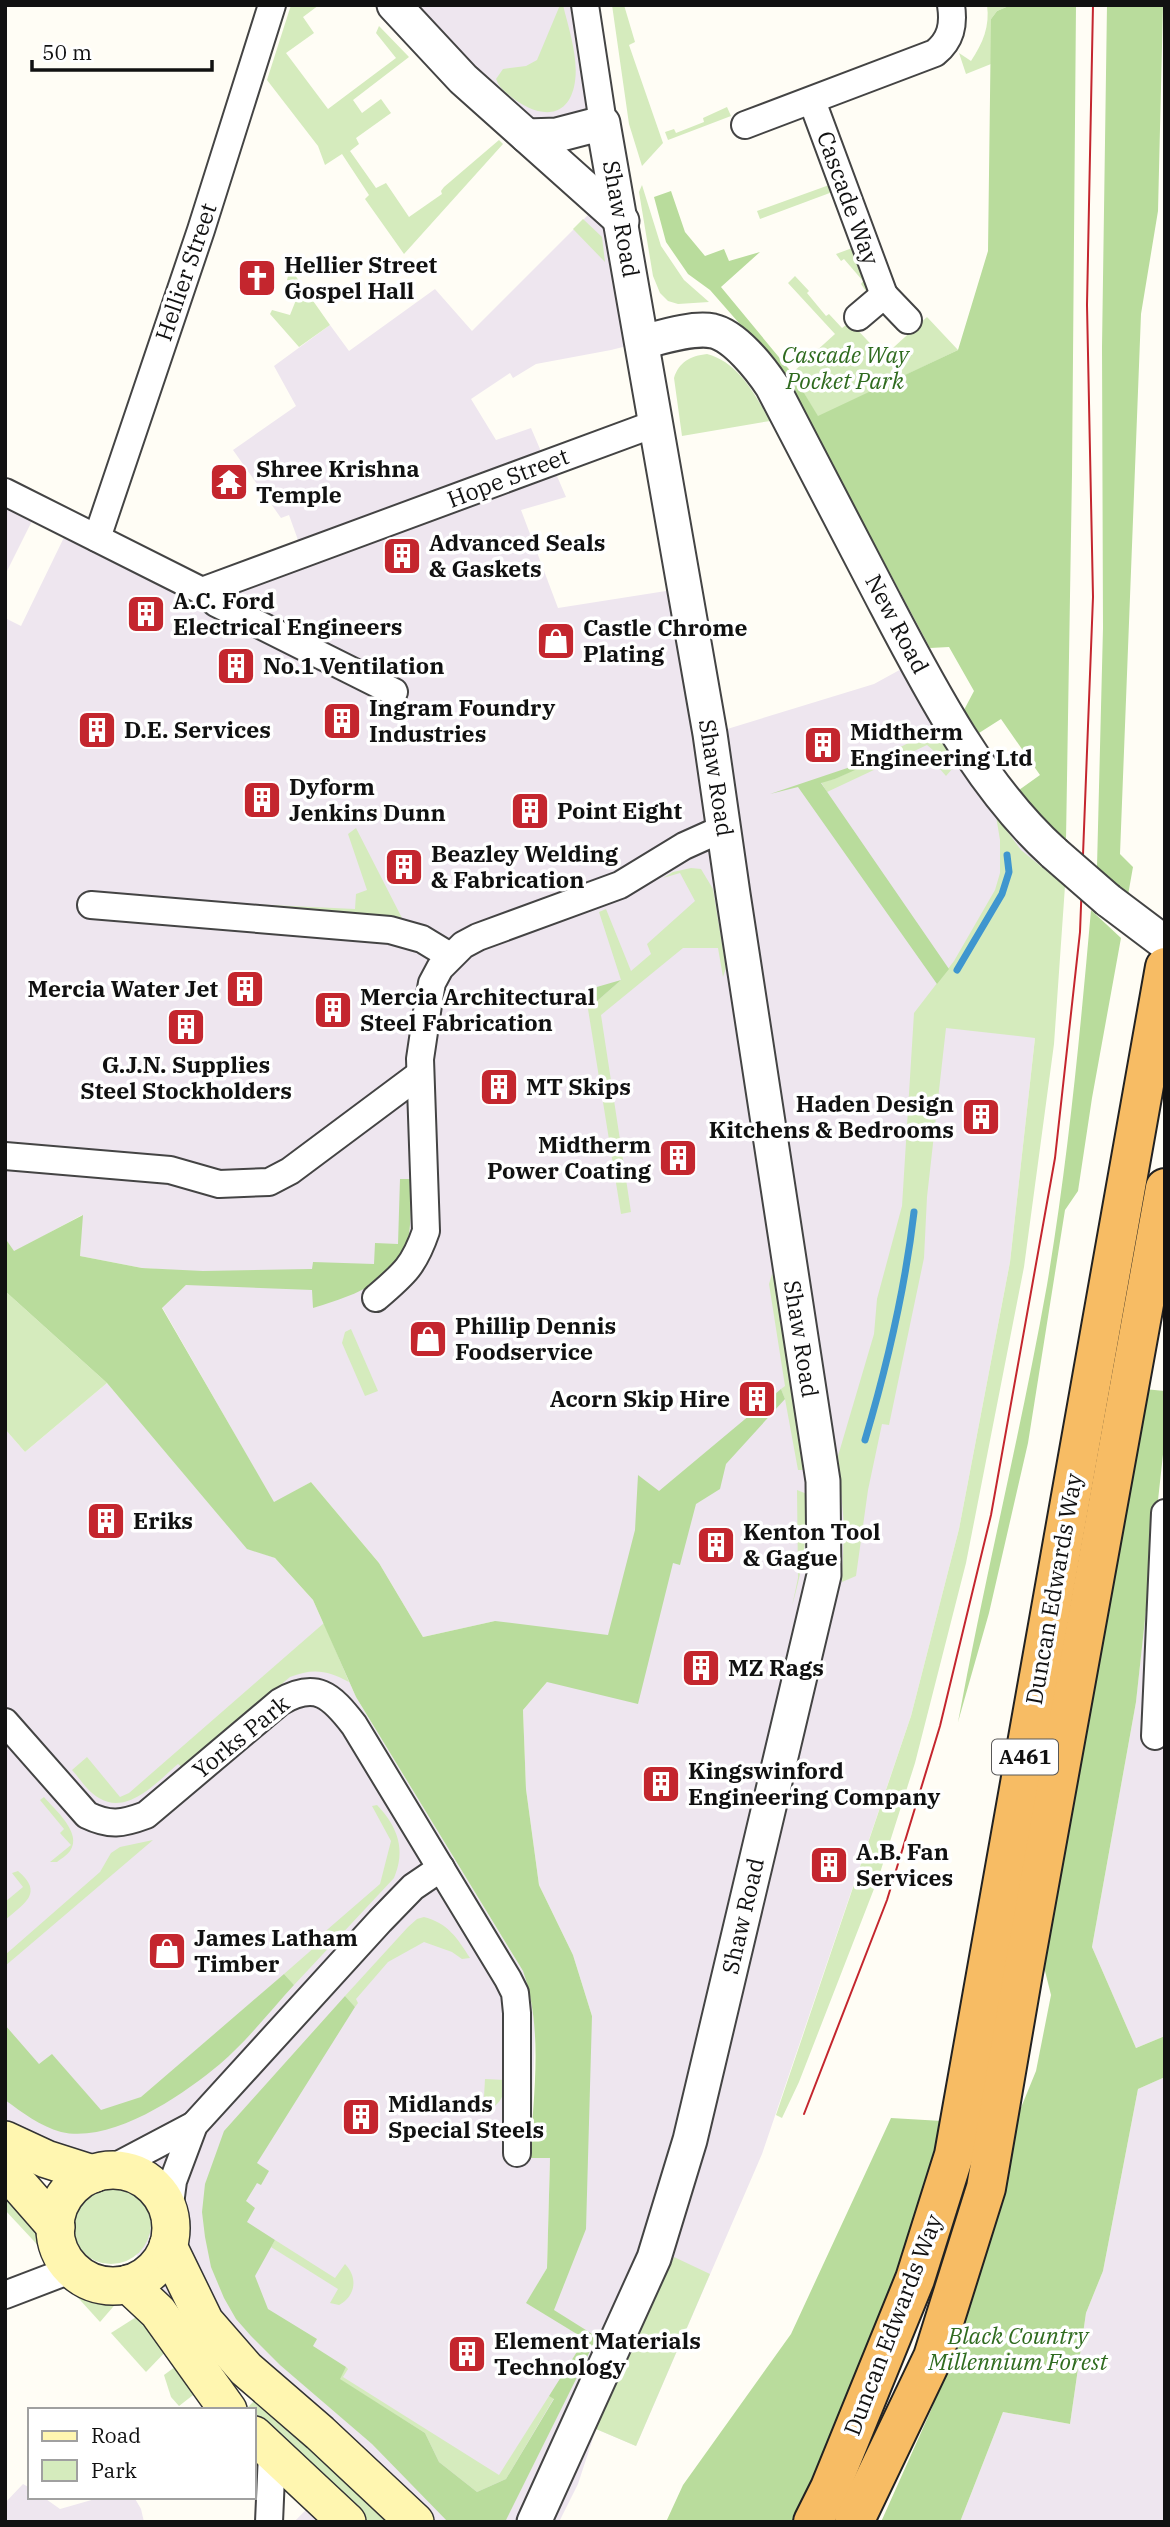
<svg xmlns="http://www.w3.org/2000/svg" width="1170" height="2527" font-family="'IBM Plex Serif',serif">
<style>
.industrial{fill:#eee6ef}
.green{fill:#d5ebbd}
.forest{fill:#b9dc9c}
.lines{fill:none;stroke-linecap:round;stroke-linejoin:round}
.stream{stroke:#3f96cf;stroke-width:7}
.minor-casing{stroke:#444;stroke-width:30}
.tertiary-casing{stroke:#444;stroke-width:37}
.secondary-casing{stroke:#333;stroke-width:40}
.trunk-casing{stroke:#222;stroke-width:42}
.minor{stroke:#fff;stroke-width:26}
.tertiary{stroke:#fff;stroke-width:33}
.secondary{stroke:#fff6b0;stroke-width:37}
.trunk{stroke:#f7bc64;stroke-width:38}
.tram{stroke:#c4262e;stroke-width:2}
.tertiary-bridge-casing{stroke:#444;stroke-width:37;stroke-linecap:butt}
.tertiary-bridge{stroke:#fff;stroke-width:33}
.labels{text-anchor:middle;stroke-width:7;stroke-linejoin:round;paint-order:stroke}
.shield{fill:#fff;stroke:#585858;stroke-width:2}
.shield-label{font-size:21px;font-weight:bold;fill:#111}
.street-label{font-size:23px;fill:#111;stroke:#fff}
.poi-label{font-size:23px;font-weight:bold;fill:#111;stroke:#fff;text-anchor:start}
.park-label{font-size:23px;font-style:italic;fill:#2f6b1f;stroke:#fff}
</style>
<rect width="100%" height="100%" fill="#fffdf5"/>
<g class="industrial">
<polygon points="394,5 585,5 603,123 527,136"/>
<polygon points="600,203 643,342 611,350 536,364 513,378 510,373 471,399 496,440 531,428 546,463 551,462 566,497 521,510 558,608 685,588 711,734 874,684 916,661 1070,867 1060,882 1035,1038 1010,1262 959,1529 911,1716 762,2154 636,2446 596,2429 578,2484 559,2522 294,2522 337,2478 185,2318 112,2223 5,2148 5,1429 25,1452 107,1383 247,1548 275,1558 313,1600 356,1697 523,1971 529,1987 535,2027 531,2158 550,2158 547,2268 531,2296 554,2310 592,2016 573,1955 539,1885 526,1789 523,1710 547,1682 495,1621 423,1637 379,1563 311,1482 274,1503 162,1307 186,1285 187,1271 142,1268 80,1256 82,1215 14,1252 5,1238 5,618 21,626 70,525 202,591 303,554 289,515 281,518 233,450 296,406 274,366 330,325 349,351 435,289 472,331"/>
<polygon points="5,492 38,509 5,575"/>
<polygon points="1150,1570 1165,1572 1165,2036 1136,2048 1092,1947 1136,1702"/>
<polygon points="1165,2077 1165,2522 960,2522 1003,2412 1070,2424 1086,2313 1103,2271 1138,2089"/>
<polygon points="23,2484 30,2488 30,2497 43,2497 60,2509 102,2497 134,2497 141,2509 144,2522 5,2522 5,2503"/>
</g>
<g class="green">
<polygon points="291,5 319,5 303,17 314,33 286,53 328,109 396,58 376,33 379,26 409,57 353,100 362,113 381,99 391,113 356,138 359,144 350,151 376,188 386,183 409,217 442,194 441,191 444,187 499,140 503,144 404,254 365,199 369,195 342,154 325,165 318,146 267,80"/>
<path d="M560 5H563C569 30 580 61 574 87 565 124 532 114 510 96 503 90 499 87 496 79L503 69 526 66 537 60Z"/>
<polygon points="612,5 624,5 635,42 629,45 663,143 642,166 629,124"/>
<path d="M987 5H1011L997 11 991 19V64L966 74 959 53 971 61C983 43 990 26 987 5Z"/>
<polygon points="727,107 731,116 668,140 665,132 674,129 676,133 704,122 703,118"/>
<polygon points="832,184 835,191 760,219 757,211"/>
<polygon points="642,185 661,246 684,280 709,302 678,304 668,301 660,293 653,276 639,192"/>
<polygon points="583,219 602,237 605,262 573,229"/>
<polygon points="855,247 867,288 866,291 861,284 863,281 844,259 841,261 836,254"/>
<polygon points="290,268 330,325 299,347 270,314 272,310 290,315 300,290 296,283 287,280"/>
<polygon points="795,276 809,291 807,293 826,316 829,314 842,328 850,322 883,357 927,317 958,350 818,417 792,373 835,334 788,283"/>
<path d="M707 354C738 362 755 394 770 421L682 436 674 378C679 362 690 356 707 354Z"/>
<polygon points="935,730 958,762 946,776 940,769 946,761 927,745 827,792 821,782 835,779"/>
<polygon points="996,816 1021,850 1065,886 1054,1044 1024,1267 966,1563 915,1763 879,1876 799,2082 782,2118 776,2115 911,1716 959,1529 1010,1262 1035,1038 946,1028 927,1197 924,1258 889,1425 882,1424 868,1490 856,1576 842,1582 844,1526 838,1456 874,1334 877,1299 902,1206 914,1013 954,961 995,890 1000,873 1000,840"/>
<polygon points="356,828 403,920 250,904 355,909 356,894 367,890 348,834"/>
<polygon points="691,868 701,869 713,889 726,968 723,977 718,948 683,948 601,1015 631,1212 621,1214 588,1009 621,980 599,912 606,909 631,971 651,954 647,944 695,901 680,873 663,878 673,872"/>
<polygon points="772,1274 776,1282 804,1470 798,1470 785,1399 781,1389 785,1386 769,1284"/>
<polygon points="5,1291 107,1383 25,1452 5,1429"/>
<polygon points="351,1329 378,1391 365,1396 342,1343 345,1332"/>
<path d="M797 1490 807 1494C807 1538 804 1564 792 1606L798 1578Z"/>
<path d="M324 1623 349 1682C328 1670 312 1668 290 1677L183 1768 178 1764C158 1781 128 1816 99 1798 88 1792 80 1779 72 1770L87 1757 120 1797 129 1793Z"/>
<path d="M44 1797C54 1809 83 1833 70 1851 67 1855 61 1859 57 1862H50L71 1845 60 1833 64 1829 40 1800Z"/>
<path d="M377 1805C398 1827 406 1850 394 1878L294 1985 284 1974 316 1946 313 1942 380 1884 391 1841 372 1806Z"/>
<polygon points="153,1840 18,1955 5,1966 5,1955 100,1872 111,1853 120,1847"/>
<path d="M18 1871C44 1893 25 1903 5 1920V1902L23 1887 12 1873Z"/>
<path d="M424 1917C448 1923 458 1939 470 1958L462 1959 452 1952 424 1942 388 1962 356 1999 358 2003 355 2007 345 1996 408 1927 417 1919Z"/>
<path d="M485 2079 505 2080C504 2095 502 2103 488 2110L484 2097Z"/>
<polygon points="5,2182 39,2232 46,2254 5,2210"/>
<circle cx="111" cy="2224" r="40"/>
<path d="M275 2240 335 2278 345 2264C358 2277 356 2296 339 2305L330 2303 338 2289 271 2247Z"/>
<polygon points="674,2257 710,2274 636,2446 596,2429"/>
<polygon points="71,2290 89,2291 119,2300 100,2322"/>
<polygon points="141,2314 169,2348 146,2372 111,2333"/>
<polygon points="179,2364 197,2392 179,2406 171,2397 164,2375"/>
<polygon points="346,2367 348,2369 343,2377 499,2475 549,2396 554,2398 506,2479 477,2492 439,2462 425,2433 339,2379"/>
<polygon points="257,2398 398,2522 369,2522 254,2414 254,2410 247,2408"/>
</g>
<g class="forest">
<polygon points="1011,5 1076,5 1072,474 1066,840 1034,812 1019,790 1040,775 1001,719 979,733 964,710 974,691 949,647 930,648 867,530 760,347 710,290 688,274 666,242 654,197 671,191 685,232 705,256 724,249 729,261 760,252 721,287 792,373 818,416 958,350 988,251 991,19 997,11"/>
<polygon points="1107,5 1163,5 1158,211 1141,314 1120,854 1133,867 1128,895 1097,867 1103,628 1102,347"/>
<polygon points="895,752 835,779 821,783 949,969 937,984 798,787 770,794"/>
<path d="M1091 910 1121 938 1092 1098 1078 1191 1065 1210 1028 1443 989 1613 958 1722C985 1576 1021 1431 1047 1285 1068 1160 1080 1035 1091 910Z"/>
<polygon points="621,980 588,1009 583,991"/>
<path d="M400 1179H411C410 1199 412 1221 408 1240 398 1282 349 1297 313 1308L312 1290 186 1285 162 1308 274 1502 311 1482 379 1563 423 1637 495 1621 608 1635 635 1530 638 1475 659 1491 781 1389 785 1399 726 1464 720 1489 696 1504 680 1565 673 1563 638 1704 547 1682 523 1710 526 1789 539 1885 573 1955 592 2016 586 2229 554 2310 597 2337 505 2522H448L372 2444 280 2365 251 2336 236 2319 224 2298 211 2267 205 2237 202 2212 205 2184 224 2131 345 1996 355 2007 257 2163 269 2171 261 2185 257 2183 246 2201 255 2208 247 2222 275 2240 255 2276 268 2309 317 2339 313 2346 346 2367 340 2379 425 2433 439 2462 477 2492 506 2479 554 2399 549 2396 585 2339 526 2303 547 2268 550 2158H530C533 2097 544 2030 523 1971L356 1697 313 1600 275 1558 247 1549 107 1383 5 1291V1238L14 1251 83 1215 80 1256 142 1268 203 1271 312 1269 313 1262 374 1264 375 1243 398 1244Z"/>
<polygon points="1144,1389 1165,1391 1165,1436 1136,1702 1092,1947 1136,2048 1165,2036 1165,2077 1138,2089 1103,2271 1086,2313 1070,2424 1003,2412 960,2522 881,2522 932,2408 975,2285 1018,2115 1036,2071 1051,1995 1043,1963"/>
<path d="M284 1974 294 1985C270 2011 247 2041 220 2064 183 2095 112 2144 61 2132 40 2126 23 2113 5 2100V2025L39 2064 52 2054 101 2110 141 2097Z"/>
<polygon points="891,2118 942,2121 912,2241 796,2522 666,2522 683,2485 791,2334"/>
</g>
<g class="lines">
<g class="stream">
<polyline points="957,970 1002,894 1009,872 1007,855"/>
<path d="M865 1440C887 1366 905 1289 914 1212"/>
</g>
<g class="minor-casing">
<g id="minor">
<polyline points="585,5 603,123"/>
<polyline points="812,101 884,295"/>
<path d="M745 125 935 53C951 40 954 25 951 5"/>
<polyline points="858,317 884,295 908,320"/>
<polyline points="5,492 202,591 216,603 394,692"/>
<polyline points="97,538 201,230 272,5"/>
<polyline points="202,591 657,423"/>
<polyline points="91,905 390,930 422,939 450,956"/>
<polyline points="5,1156 170,1170 219,1184 269,1182 290,1171 420,1074"/>
<path d="M376 1298C404 1274 414 1266 426 1231L420 1059 428 1005 432 983 440 968 463 945 478 937 620 885 684 846 724 828"/>
<path d="M5 1722 87 1815C110 1826 122 1824 146 1815L280 1702C316 1681 331 1695 354 1725L508 1979 515 1993 517 2013V2153"/>
<polyline points="1155,1736 1165,1513"/>
<polyline points="105,2172 194,2125"/>
<polyline points="169,2212 173,2181 194,2125 380,1921 413,1887 441,1868"/>
<polyline points="5,2295 73,2269"/>
<polyline points="269,2522 272,2453"/>
</g>
</g>
<g class="tertiary-casing">
<g id="tertiary">
<polyline points="394,5 463,79 622,221"/>
<polyline points="527,136 557,135 603,123 710,734 733,894 823,1481 824,1575 690,2140 654,2258 534,2522"/>
<path d="M643 342C662 337 693 327 713 331 735 336 760 368 772 386 809 457 846 528 883 599 929 687 980 786 1054 853"/>
<polyline points="1108,900 1165,943"/>
</g>
</g>
<g class="secondary-casing">
<g id="secondary">
<polyline points="5,2140 46,2159 93,2174"/>
<polyline points="5,2169 56,2227"/>
<circle cx="113" cy="2228" r="58"/>
<polyline points="168,2246 205,2322 246,2369 320,2433 415,2522"/>
<polyline points="128,2284 158,2312 228,2410"/>
<polyline points="254,2435 347,2522"/>
</g>
</g>
<g class="trunk-casing">
<g id="trunk">
<polyline points="813,2522 830,2488 915,2279 954,2155 1165,967"/>
<polyline points="854,2522 933,2357 986,2188 1023,1973 1165,1188"/>
</g>
</g>
<use href="#minor" class="minor"/>
<use href="#tertiary" class="tertiary"/>
<use href="#secondary" class="secondary"/>
<use href="#trunk" class="trunk"/>
<polyline class="tram" points="804,2114 887,1900 940,1726 991,1515 1055,1158 1080,932 1093,597 1087,305 1093,5"/>
<g class="tertiary-bridge-casing">
<polyline id="tertiary-bridge" points="1054,853 1108,900"/>
</g>
<use href="#tertiary-bridge" class="tertiary-bridge"/>
</g>
<defs>
<g id="church-square" transform="scale(2.0125)"><rect x="-9" y="-9" width="18" height="18" rx="4" fill="#c4262e" stroke="#fff"/><path d="M-1.2-6h2.4v3.5h3.3v2.4h-3.3V6h-2.4V-.1h-3.3v-2.4h3.3Z" fill="#fff"/></g>
<g id="temple-square" transform="scale(2.0125)"><rect x="-9" y="-9" width="18" height="18" rx="4" fill="#c4262e" stroke="#fff"/><path d="M0-6L5-2H3V0L6.5 2.5H4V6H1.5V3h-3V6H-4V2.5H-6.5L-3 0V-2H-5Z" fill="#fff"/></g>
<g id="building-square" transform="scale(2.0125)"><rect x="-9" y="-9" width="18" height="18" rx="4" fill="#c4262e" stroke="#fff"/><path d="M-4-6H4V6H1V3H-1V6H-4ZM-2.5-4.3h1.7v1.8h-1.7ZM.8-4.3h1.7v1.8H.8ZM-2.5-1h1.7V.8h-1.7ZM.8-1h1.7V.8H.8Z" fill="#fff"/></g>
<g id="shop-square" transform="scale(2.0125)"><rect x="-9" y="-9" width="18" height="18" rx="4" fill="#c4262e" stroke="#fff"/><path d="M-5-2.5h2.3a2.7 3.5 0 0 1 5.4 0H5L5.5 6h-11ZM-1.5-2.5h3a1.5 2.3 0 0 0-3 0Z" fill="#fff"/></g>
</defs>
<g fill-rule="evenodd">
<use href="#church-square" x="257" y="278"/>
<use href="#temple-square" x="229" y="482"/>
<use href="#building-square" x="402" y="556"/>
<use href="#building-square" x="146" y="614"/>
<use href="#shop-square" x="556" y="641"/>
<use href="#building-square" x="236" y="666"/>
<use href="#building-square" x="342" y="721"/>
<use href="#building-square" x="97" y="730"/>
<use href="#building-square" x="823" y="745"/>
<use href="#building-square" x="262" y="800"/>
<use href="#building-square" x="530" y="811"/>
<use href="#building-square" x="404" y="867"/>
<use href="#building-square" x="245" y="989"/>
<use href="#building-square" x="333" y="1010"/>
<use href="#building-square" x="186" y="1027"/>
<use href="#building-square" x="499" y="1087"/>
<use href="#building-square" x="981" y="1117"/>
<use href="#building-square" x="678" y="1158"/>
<use href="#shop-square" x="428" y="1339"/>
<use href="#building-square" x="757" y="1399"/>
<use href="#building-square" x="106" y="1521"/>
<use href="#building-square" x="716" y="1545"/>
<use href="#building-square" x="701" y="1668"/>
<use href="#building-square" x="661" y="1784"/>
<use href="#building-square" x="829" y="1865"/>
<use href="#shop-square" x="167" y="1951"/>
<use href="#building-square" x="361" y="2117"/>
<use href="#building-square" x="467" y="2354"/>
</g>
<g class="labels">
<rect class="shield" x="992" y="1739.5" width="66" height="35" rx="5"/>
<g class="shield-label">
<text x="1025" y="1764">A461</text>
</g>
<g class="street-label">
<text transform="translate(848 198) rotate(70)" y="8">Cascade Way</text>
<text transform="translate(621 219) rotate(80)" y="8">Shaw Road</text>
<text transform="translate(186 272) rotate(-71)" y="8">Hellier Street</text>
<text transform="translate(508 478) rotate(-21)" y="8">Hope Street</text>
<text transform="translate(897 624) rotate(62)" y="8">New Road</text>
<text transform="translate(716 778) rotate(81)" y="8">Shaw Road</text>
<text transform="translate(801 1339) rotate(81)" y="8">Shaw Road</text>
<text transform="translate(1054 1589) rotate(-80)" y="8">Duncan Edwards Way</text>
<text transform="translate(241 1737) rotate(-39)" y="8">Yorks Park</text>
<text transform="translate(743 1916) rotate(-77)" y="8">Shaw Road</text>
<text transform="translate(893 2325) rotate(-69)" y="8">Duncan Edwards Way</text>
</g>
<g class="poi-label">
<text x="284" y="273">Hellier Street<tspan x="284" dy="26">Gospel Hall</tspan></text>
<text x="256" y="477">Shree Krishna<tspan x="256" dy="26">Temple</tspan></text>
<text x="429" y="551">Advanced Seals<tspan x="429" dy="26">&amp; Gaskets</tspan></text>
<text x="173" y="609">A.C. Ford<tspan x="173" dy="26">Electrical Engineers</tspan></text>
<text x="583" y="636">Castle Chrome<tspan x="583" dy="26">Plating</tspan></text>
<text x="263" y="674">No.1 Ventilation</text>
<text x="369" y="716">Ingram Foundry<tspan x="369" dy="26">Industries</tspan></text>
<text x="124" y="738">D.E. Services</text>
<text x="850" y="740">Midtherm<tspan x="850" dy="26">Engineering Ltd</tspan></text>
<text x="289" y="795">Dyform<tspan x="289" dy="26">Jenkins Dunn</tspan></text>
<text x="557" y="819">Point Eight</text>
<text x="431" y="862">Beazley Welding<tspan x="431" dy="26">&amp; Fabrication</tspan></text>
<text x="218" y="997" text-anchor="end">Mercia Water Jet</text>
<text x="360" y="1005">Mercia Architectural<tspan x="360" dy="26">Steel Fabrication</tspan></text>
<text x="186" y="1073" text-anchor="middle">G.J.N. Supplies<tspan x="186" dy="26">Steel Stockholders</tspan></text>
<text x="526" y="1095">MT Skips</text>
<text x="954" y="1112" text-anchor="end">Haden Design<tspan x="954" dy="26">Kitchens &amp; Bedrooms</tspan></text>
<text x="651" y="1153" text-anchor="end">Midtherm<tspan x="651" dy="26">Power Coating</tspan></text>
<text x="455" y="1334">Phillip Dennis<tspan x="455" dy="26">Foodservice</tspan></text>
<text x="730" y="1407" text-anchor="end">Acorn Skip Hire</text>
<text x="133" y="1529">Eriks</text>
<text x="743" y="1540">Kenton Tool<tspan x="743" dy="26">&amp; Gague</tspan></text>
<text x="728" y="1676">MZ Rags</text>
<text x="688" y="1779">Kingswinford<tspan x="688" dy="26">Engineering Company</tspan></text>
<text x="856" y="1860">A.B. Fan<tspan x="856" dy="26">Services</tspan></text>
<text x="194" y="1946">James Latham<tspan x="194" dy="26">Timber</tspan></text>
<text x="388" y="2112">Midlands<tspan x="388" dy="26">Special Steels</tspan></text>
<text x="494" y="2349">Element Materials<tspan x="494" dy="26">Technology</tspan></text>
</g>
<g class="park-label">
<text x="845" y="363">Cascade Way<tspan x="845" dy="26">Pocket Park</tspan></text>
<text x="1018" y="2344">Black Country<tspan x="1018" dy="26">Millennium Forest</tspan></text>
</g>
</g>
<rect width="1170" height="2527" fill="none" stroke="#111111" stroke-width="14"/>
<rect x="28" y="2408" width="228" height="91" fill="#ffffff" stroke="#a0a0a0" stroke-width="2"/>
<rect x="42" y="2431" width="35" height="10" fill="#fff6b0" stroke="#a0a0a0" stroke-width="2"/>
<text x="91" y="2443" font-size="21" fill="#111111">Road</text>
<rect x="42" y="2460" width="35" height="21" fill="#d5ebbd" stroke="#a0a0a0" stroke-width="2"/>
<text x="91" y="2478" font-size="21" fill="#111111">Park</text>
<path d="M32 60v10h180v-10" fill="none" stroke="#111111" stroke-width="3.5"/>
<text x="42" y="60" font-size="21" fill="#111111" stroke="#ffffff" stroke-width="5" paint-order="stroke">50 m</text>
</svg>
